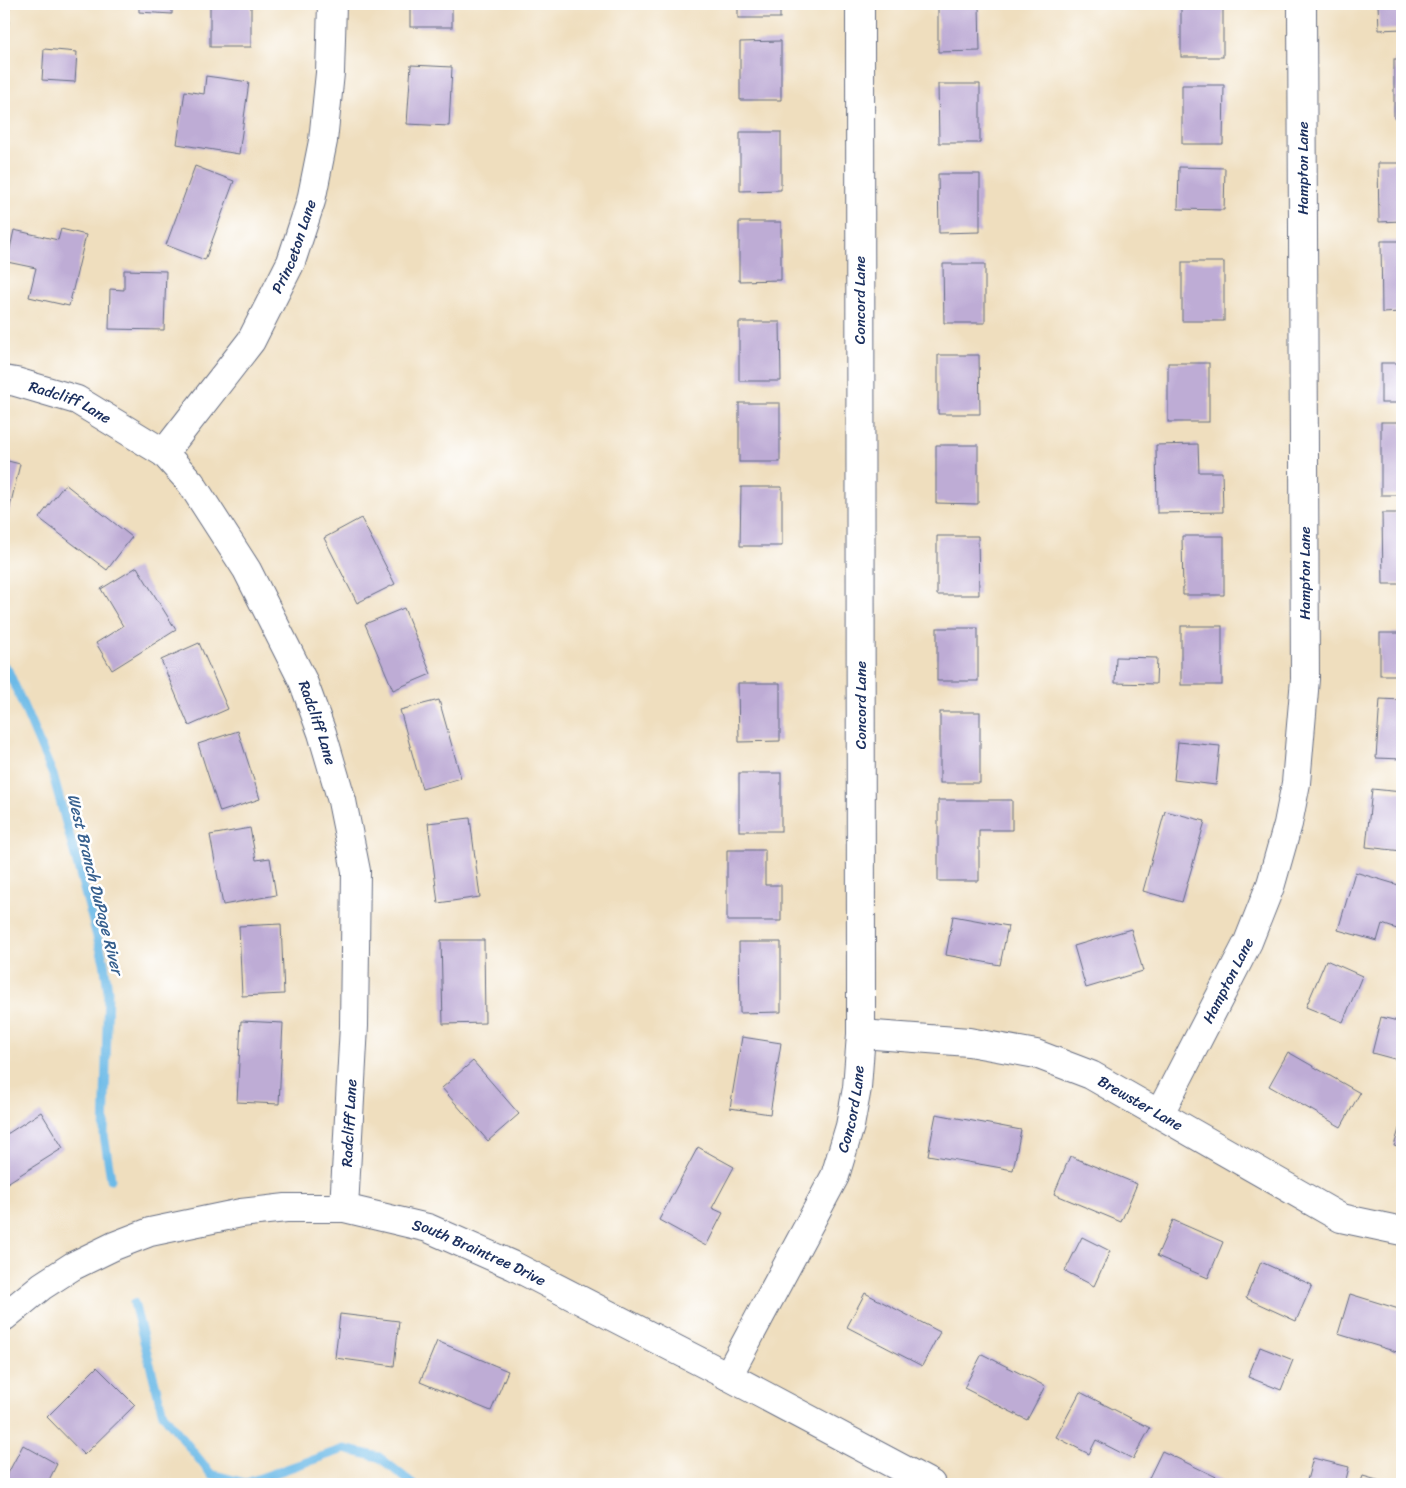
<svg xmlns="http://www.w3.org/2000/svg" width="1406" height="1488" font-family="Sriracha,sans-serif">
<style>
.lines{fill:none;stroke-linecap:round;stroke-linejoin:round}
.stream{stroke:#6cbae7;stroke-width:9}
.building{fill:#beacd5}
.minor-casing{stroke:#656c80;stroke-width:30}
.minor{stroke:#fff;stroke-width:28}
.labels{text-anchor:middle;stroke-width:5;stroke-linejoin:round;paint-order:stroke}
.street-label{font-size:15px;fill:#1b2f5e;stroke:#fff}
.water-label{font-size:16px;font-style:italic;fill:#37608e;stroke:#fff}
</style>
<rect width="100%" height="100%" fill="#fff"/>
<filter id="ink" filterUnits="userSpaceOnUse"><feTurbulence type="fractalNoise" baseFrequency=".02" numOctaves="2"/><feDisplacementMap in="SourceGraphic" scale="10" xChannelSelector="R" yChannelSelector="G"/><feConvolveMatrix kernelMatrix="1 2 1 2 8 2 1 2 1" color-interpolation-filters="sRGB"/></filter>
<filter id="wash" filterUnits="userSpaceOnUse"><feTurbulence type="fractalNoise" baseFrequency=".0096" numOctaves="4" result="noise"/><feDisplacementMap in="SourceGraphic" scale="20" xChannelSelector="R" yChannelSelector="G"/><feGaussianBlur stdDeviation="1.12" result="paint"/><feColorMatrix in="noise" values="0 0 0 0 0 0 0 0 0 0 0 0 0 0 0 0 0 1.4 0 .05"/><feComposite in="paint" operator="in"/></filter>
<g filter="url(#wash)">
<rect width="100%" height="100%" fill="#efdebe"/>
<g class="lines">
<g class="stream">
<polyline points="4,666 8,670 53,775 104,962 108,991 104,1135 111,1179"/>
<polyline points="134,1303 163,1414 211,1474 246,1483 344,1449 379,1457 413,1484"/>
</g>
</g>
<g id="blocks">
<g class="building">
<polygon points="4,4 10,4 6,61 4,60"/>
<polygon points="139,4 172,4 172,14 139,12"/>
<rect x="210" y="4" width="41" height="43"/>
<rect x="410" y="4" width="42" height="23"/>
<rect x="738" y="4" width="42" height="14"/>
<polygon points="938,4 979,4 980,51 938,52"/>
<rect x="1181" y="4" width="42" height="53"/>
<polygon points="1378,4 1402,4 1402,29 1379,30"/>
<polygon points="781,41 781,100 740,100 740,42"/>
<polygon points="44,49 77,52 75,82 42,80"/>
<rect x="1394" y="59" width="8" height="59"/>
<polygon points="411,65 452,67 449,126 407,124"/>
<polygon points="206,76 249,82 239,154 177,144 185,91 204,94"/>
<polygon points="938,84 980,84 980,143 939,143"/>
<polygon points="1182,85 1224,85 1223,144 1182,144"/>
<polygon points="740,132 781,132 781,190 740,191"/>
<polygon points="1378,163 1402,163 1402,221 1379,222"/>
<polygon points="195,166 234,181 205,260 166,245"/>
<polygon points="1179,167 1225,168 1224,210 1178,209"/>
<polygon points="938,174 980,174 980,232 939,233"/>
<polygon points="739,222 781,222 781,280 739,281"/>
<polygon points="61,229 86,235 69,306 29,297 36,268 7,262 14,230 58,240"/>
<polygon points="1381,241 1402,241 1402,312 1382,313"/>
<rect x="1182" y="262" width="42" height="59"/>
<polygon points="943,264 985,264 985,323 944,323"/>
<polygon points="124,270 166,271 164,330 109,329 110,289 124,290"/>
<polygon points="739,322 780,322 781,381 739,381"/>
<polygon points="938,355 979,355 980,414 938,414"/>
<rect x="1168" y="363" width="41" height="59"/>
<rect x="1381" y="363" width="21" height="40"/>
<rect x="739" y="403" width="41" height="59"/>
<rect x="1381" y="422" width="21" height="73"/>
<polygon points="1198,444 1199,472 1222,472 1223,512 1157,513 1156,445"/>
<polygon points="936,445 978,445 978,504 936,503"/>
<polygon points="4,460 20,464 6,524 4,524"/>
<polygon points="65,484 132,537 107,570 39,518"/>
<polygon points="741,487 782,487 782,546 740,546"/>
<polygon points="1382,513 1402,513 1402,584 1383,584"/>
<polygon points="361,518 395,584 357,603 324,538"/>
<polygon points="937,536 978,536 979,595 937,595"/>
<polygon points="1182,536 1224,536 1224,595 1183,595"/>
<polygon points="137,567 176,630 112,670 96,643 123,626 101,589"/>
<polygon points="404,608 431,674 393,690 365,624"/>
<rect x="1181" y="626" width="41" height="59"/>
<rect x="937" y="628" width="41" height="53"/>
<rect x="1380" y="633" width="22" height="42"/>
<polygon points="199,643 228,709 189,726 161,660"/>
<polygon points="1116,657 1157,658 1156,684 1115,683"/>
<polygon points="738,683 780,683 780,741 739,742"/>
<polygon points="1380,699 1402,700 1402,759 1376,758"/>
<polygon points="439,700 461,778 422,789 400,710"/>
<rect x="940" y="712" width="40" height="71"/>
<polygon points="238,731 260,799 220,812 198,744"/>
<polygon points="1178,742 1220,746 1216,785 1174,780"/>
<rect x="739" y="773" width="42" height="58"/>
<polygon points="1372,789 1402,792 1402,851 1366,847"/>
<polygon points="938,800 1012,800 1012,830 979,830 979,881 938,881"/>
<polygon points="1165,811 1205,821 1182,902 1143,891"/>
<polygon points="470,818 480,897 438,903 428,823"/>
<polygon points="250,828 256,860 270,858 276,895 223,905 210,835"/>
<polygon points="727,850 765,850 765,885 781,885 781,921 727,921"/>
<polygon points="1355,872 1402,886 1402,912 1397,929 1382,924 1377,941 1338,930"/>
<polygon points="953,916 1008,926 1000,965 946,955"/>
<polygon points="281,924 284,994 242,996 239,926"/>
<polygon points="1131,929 1143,971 1086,988 1074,946"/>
<polygon points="441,940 484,940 485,1023 443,1024"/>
<polygon points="739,942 781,942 781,1012 740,1013"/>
<polygon points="1326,960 1362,976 1343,1022 1306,1007"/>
<polygon points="1381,1017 1402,1022 1402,1061 1372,1053"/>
<polygon points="241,1021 283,1023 279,1104 237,1102"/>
<polygon points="742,1037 781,1043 770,1114 730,1108"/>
<polygon points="1288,1052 1360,1093 1341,1127 1269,1086"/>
<polygon points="473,1061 519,1114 488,1141 442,1088"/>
<polygon points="41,1112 63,1148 4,1185 4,1136"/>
<polygon points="936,1114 1021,1130 1013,1170 928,1155"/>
<polygon points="1402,1119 1402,1148 1394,1146"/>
<polygon points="698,1147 734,1167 712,1208 723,1213 706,1246 659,1220"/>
<polygon points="1070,1156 1137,1184 1121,1222 1054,1194"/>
<polygon points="1173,1220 1223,1242 1208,1278 1157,1256"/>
<polygon points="1082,1237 1110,1251 1094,1286 1065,1271"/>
<polygon points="1261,1262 1312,1285 1296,1321 1246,1298"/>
<polygon points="865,1293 940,1332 922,1366 847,1327"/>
<polygon points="1350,1294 1402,1310 1402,1333 1397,1352 1338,1334"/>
<polygon points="340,1314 399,1321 394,1366 335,1358"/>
<polygon points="437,1341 508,1371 491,1411 420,1382"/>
<polygon points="1260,1347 1293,1360 1281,1390 1248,1377"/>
<polygon points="982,1354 1045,1386 1027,1420 964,1388"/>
<polygon points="97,1367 135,1405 84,1455 47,1417"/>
<polygon points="1080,1392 1150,1428 1133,1459 1096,1440 1089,1454 1056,1437"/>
<polygon points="23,1445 57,1464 47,1484 4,1484 4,1475 6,1477"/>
<polygon points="1162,1451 1231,1484 1146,1484"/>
<polygon points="1313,1458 1349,1467 1345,1484 1306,1484"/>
<polygon points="1363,1476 1391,1484 1360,1484"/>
</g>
</g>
</g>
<g filter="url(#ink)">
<use href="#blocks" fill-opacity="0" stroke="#656c80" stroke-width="1"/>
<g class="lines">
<g class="minor-casing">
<g id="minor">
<path id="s1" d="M4 380 16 382 77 400 164 453 191 483 247 570 303 681 322 733 342 801 356 871 354 1026 344 1208"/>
<path id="s2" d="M164 453 251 341 291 262 311 201 323 141 330 73 332 4"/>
<path id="s3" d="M861 1034 969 1042 1036 1054 1091 1075 1341 1218 1402 1231"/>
<path id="s4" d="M1160 1113 1248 942 1271 884 1288 824 1296 783 1305 679 1302 4"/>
<path id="s5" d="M4 1317 42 1286 73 1266 114 1246 150 1232 241 1213 286 1208H344L428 1228 514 1266 728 1376 931 1484"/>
<path id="s6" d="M728 1376 835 1176 850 1126 857 1088 861 1034V995L860 4"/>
</g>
</g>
<use href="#minor" class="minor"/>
</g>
</g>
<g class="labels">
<g class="street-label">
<text transform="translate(1303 168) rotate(-90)" y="5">Hampton Lane</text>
<text dy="5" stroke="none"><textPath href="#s2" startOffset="246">Princeton Lane</textPath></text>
<text transform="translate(860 300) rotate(-90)" y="5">Concord Lane</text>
<text dy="5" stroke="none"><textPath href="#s1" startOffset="70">Radcliff Lane</textPath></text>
<text transform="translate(1305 573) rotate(-90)" y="5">Hampton Lane</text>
<text transform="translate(861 705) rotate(-90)" y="5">Concord Lane</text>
<text dy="5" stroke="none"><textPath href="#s1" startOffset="490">Radcliff Lane</textPath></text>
<text dy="5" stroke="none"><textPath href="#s4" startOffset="149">Hampton Lane</textPath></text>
<text dy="5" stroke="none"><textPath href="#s3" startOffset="292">Brewster Lane</textPath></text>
<text dy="5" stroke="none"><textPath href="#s6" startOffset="296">Concord Lane</textPath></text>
<text transform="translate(349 1123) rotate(-87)" y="5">Radcliff Lane</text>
<text dy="5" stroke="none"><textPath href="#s5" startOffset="509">South Braintree Drive</textPath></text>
</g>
<g class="water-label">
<text transform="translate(96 884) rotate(76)" y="6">West Branch DuPage River</text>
</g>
</g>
<rect width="1406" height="1488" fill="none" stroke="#fff" stroke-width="20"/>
</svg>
